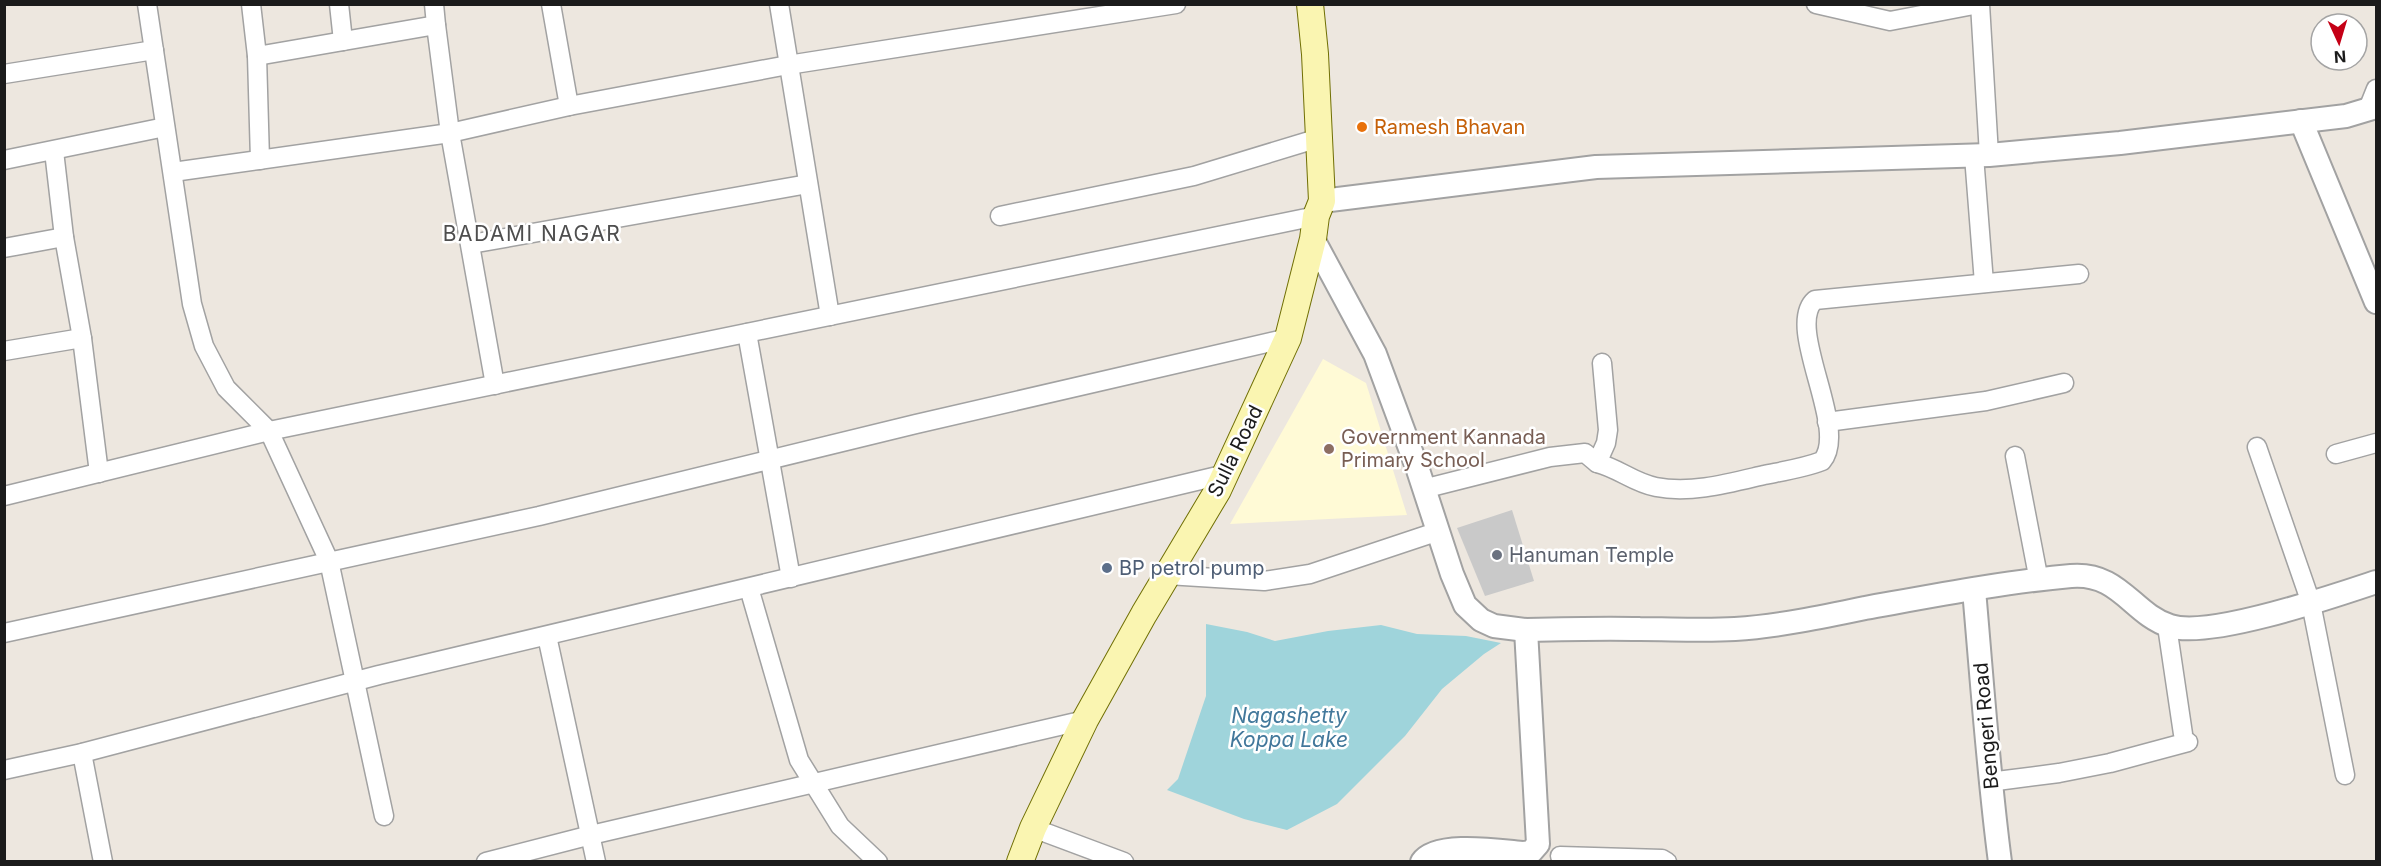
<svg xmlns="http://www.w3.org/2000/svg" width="2381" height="866" font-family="Inter,sans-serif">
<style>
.education{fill:#fffad6}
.religious{fill:#c9c9c9}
.water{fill:#9fd4db}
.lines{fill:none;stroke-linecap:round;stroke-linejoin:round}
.minor-casing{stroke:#a2a2a2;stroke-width:21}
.tertiary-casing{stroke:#a2a2a2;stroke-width:26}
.secondary-casing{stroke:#706f04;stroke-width:28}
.minor{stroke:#fff;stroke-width:18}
.tertiary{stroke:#fff;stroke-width:22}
.secondary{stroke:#faf5b1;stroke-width:26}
.food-dot{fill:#e8710a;stroke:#fff;stroke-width:2}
.education-dot{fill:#8d6e63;stroke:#fff;stroke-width:2}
.worship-dot{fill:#6b7280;stroke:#fff;stroke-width:2}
.service-dot{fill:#5c6f8a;stroke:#fff;stroke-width:2}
.labels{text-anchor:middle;stroke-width:5;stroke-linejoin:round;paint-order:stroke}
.food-label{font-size:20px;fill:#c56008;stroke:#fff;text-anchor:start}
.education-label{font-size:20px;fill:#785e54;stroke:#fff;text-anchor:start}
.street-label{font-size:20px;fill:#1b1b1b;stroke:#fff}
.worship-label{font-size:20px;fill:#5b616d;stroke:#fff;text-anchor:start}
.service-label{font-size:20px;fill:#4e5e75;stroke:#fff;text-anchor:start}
.neighbourhood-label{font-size:21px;letter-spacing:1.5px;fill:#4e4e4e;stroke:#fff}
.water-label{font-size:21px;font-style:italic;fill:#42789b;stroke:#fff}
</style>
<rect width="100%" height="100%" fill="#ede7df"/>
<polygon class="education" points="1323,359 1366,383 1407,515 1230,524"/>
<polygon class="religious" points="1512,510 1534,581 1485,596 1457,528"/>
<polygon class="water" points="1206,624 1247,632 1275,641 1328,631 1381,625 1417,634 1466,636 1501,643 1484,654 1442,689 1405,736 1337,804 1287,830 1244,819 1167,790 1178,779 1206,696"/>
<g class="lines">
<g class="minor-casing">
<g id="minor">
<polyline points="147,4 192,304 204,346 226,388 269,431 329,561 384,816"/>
<polyline points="251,4 257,56 436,25 434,4"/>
<polyline points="339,4 343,41"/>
<polyline points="551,4 569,106"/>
<polyline points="779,4 830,316"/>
<polyline points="1816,4 1890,21 1979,4"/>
<polyline points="1980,4 1989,155"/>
<polyline points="436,25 450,133 495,385"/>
<polyline points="257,56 260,160"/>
<polyline points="4,74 154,50"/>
<polyline points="2368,109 2376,89"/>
<polyline points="54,151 64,237 82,338 99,473"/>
<polyline points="1974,156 1984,283"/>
<polyline points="4,160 165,127"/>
<polyline points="173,172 450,133 569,106 788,65 1176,4"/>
<polyline points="1000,216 1194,176 1319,138"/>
<polyline points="471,244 808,184"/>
<polyline points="4,248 64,237"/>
<polyline points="747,333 791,578"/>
<polyline points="4,351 82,338"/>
<polyline points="1827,422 1986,401 2064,383"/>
<polyline points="2257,447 2311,603 2345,775"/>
<polyline points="2336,454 2376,443"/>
<polyline points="2015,456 2039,581"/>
<path d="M1597 463C1618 468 1634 483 1656 487 1691 494 1730 483 1764 475 1784 471 1804 468 1822 461 1850 429 1784 327 1815 300L2079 274"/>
<polyline points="1423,489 1550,457 1585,453 1597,463 1606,443 1608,430 1602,363"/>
<polyline points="4,496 269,431 1316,216"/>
<polyline points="1167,575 1264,581 1310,574 1439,531"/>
<polyline points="749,588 799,760 840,826 878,862"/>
<polyline points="2167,626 2183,734"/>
<polyline points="4,633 539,516 916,424 1288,338"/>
<polyline points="547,636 596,862"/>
<polyline points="82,753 103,862"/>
<polyline points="4,770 82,753 379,675 1226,474"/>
<polyline points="1989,782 2059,773 2110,763 2188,742"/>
<polyline points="1033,828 1124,862"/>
<polyline points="1560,856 1662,859 1667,862"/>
<polyline points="486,862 591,835 1085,720"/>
</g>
</g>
<g class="tertiary-casing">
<g id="tertiary">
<polyline points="2301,121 2376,302"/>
<polyline points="1322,201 1596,167 1989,155 2120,143 2346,116 2376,107"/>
<path d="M1313 239 1375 354 1418 470 1452 574 1465 605 1481 620 1494 626 1526 630C1564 629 1602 628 1640 629 1671 629 1703 631 1735 629 1779 626 1822 617 1865 608 1932 596 2004 582 2071 576 2120 572 2132 614 2170 626 2209 639 2334 596 2376 582"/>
<path d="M1974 590C1982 680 1988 771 2000 862"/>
<path d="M1422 862C1436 841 1500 851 1524 853L1531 852 1538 844 1526 630"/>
</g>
</g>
<g class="secondary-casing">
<polyline id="secondary" points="1020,862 1033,828 1085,720 1144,614 1218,490 1288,338 1313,239 1316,216 1322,201 1315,54 1310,4"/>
</g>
<use href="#minor" class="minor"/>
<use href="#tertiary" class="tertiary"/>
<use href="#secondary" class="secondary"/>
</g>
<circle class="food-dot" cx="1362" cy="127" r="6"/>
<circle class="education-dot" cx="1329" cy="449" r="6"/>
<circle class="worship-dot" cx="1497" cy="555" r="6"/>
<circle class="service-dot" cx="1107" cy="568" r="6"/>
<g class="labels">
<g class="food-label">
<text x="1374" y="134">Ramesh Bhavan</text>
</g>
<g class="education-label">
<text x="1341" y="444">Government Kannada<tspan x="1341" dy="23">Primary School</tspan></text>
</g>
<g class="street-label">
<text transform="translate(1235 451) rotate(-64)" y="7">Sulla Road</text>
<text transform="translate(1986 726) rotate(-95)" y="7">Bengeri Road</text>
</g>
<g class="worship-label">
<text x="1509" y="562">Hanuman Temple</text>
</g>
<g class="service-label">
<text x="1119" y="575">BP petrol pump</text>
</g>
<g class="neighbourhood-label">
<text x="532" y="241">BADAMI NAGAR</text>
</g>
<g class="water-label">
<text x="1289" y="723">Nagashetty<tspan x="1289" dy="24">Koppa Lake</tspan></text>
</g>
</g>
<rect width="2381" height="866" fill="none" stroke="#1b1b1b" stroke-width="12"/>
<g transform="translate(2339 42) rotate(176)"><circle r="28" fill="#ffffff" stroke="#a4a4a4" stroke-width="1.5"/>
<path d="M0-4.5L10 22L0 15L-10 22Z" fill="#c50016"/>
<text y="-9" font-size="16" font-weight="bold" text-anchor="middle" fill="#1b1b1b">N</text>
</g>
</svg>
